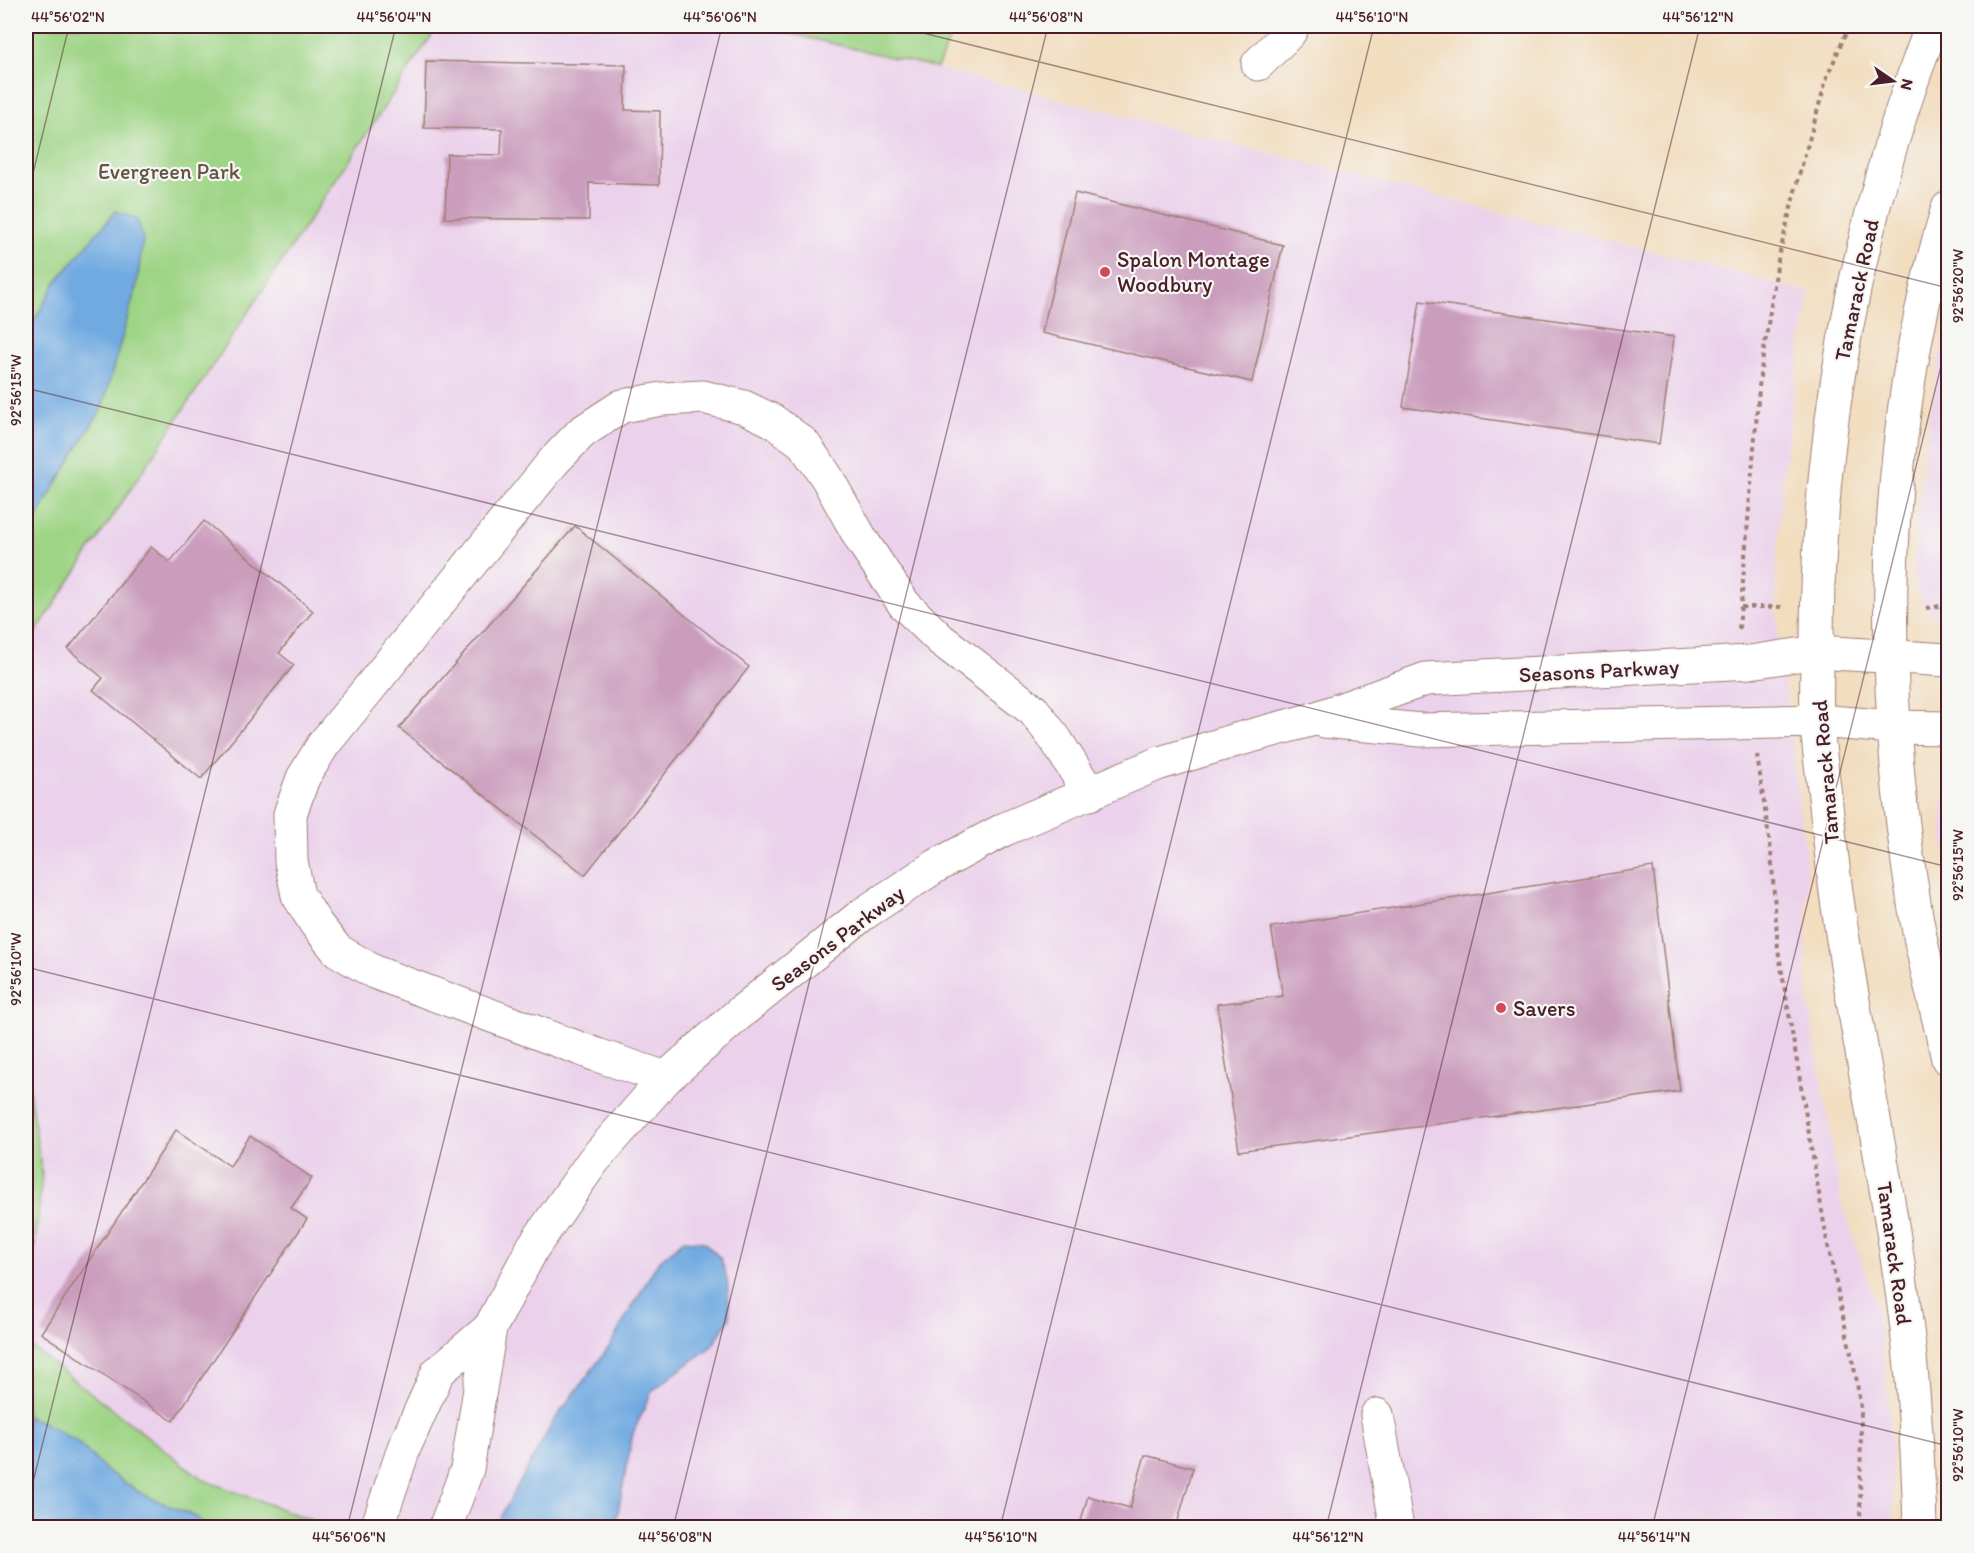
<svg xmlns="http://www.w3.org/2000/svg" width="1974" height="1553" font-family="Itim,sans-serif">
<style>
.built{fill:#ebd1eb}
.green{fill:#9ed485;stroke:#747a58;stroke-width:1.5}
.water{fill:#71aae1;stroke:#5e6486;stroke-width:1.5}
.building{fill:#cb9dbd}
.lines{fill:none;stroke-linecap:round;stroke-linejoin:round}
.minor-casing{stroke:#9e7e75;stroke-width:35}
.path{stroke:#9e7e75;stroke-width:4;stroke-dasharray:4.5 4.5;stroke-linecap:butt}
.minor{stroke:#fff;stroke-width:33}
.ticks{fill:none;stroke:#4a1f2b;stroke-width:1.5;stroke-opacity:0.45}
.poi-dot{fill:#d1495b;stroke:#f6f6f2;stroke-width:2}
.labels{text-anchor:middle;stroke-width:4.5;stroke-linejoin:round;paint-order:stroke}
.park-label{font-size:22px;fill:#635546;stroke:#f6f6f2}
.poi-label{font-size:22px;fill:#4a1f2b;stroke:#f6f6f2;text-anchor:start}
.street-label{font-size:22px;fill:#4a1f2b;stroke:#f6f6f2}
.neatline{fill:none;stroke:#4a1f2b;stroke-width:2}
.ticks-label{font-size:15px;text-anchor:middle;fill:#4a1f2b}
</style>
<rect width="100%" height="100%" fill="#f6f6f2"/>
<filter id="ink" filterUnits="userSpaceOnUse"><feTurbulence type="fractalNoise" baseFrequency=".0167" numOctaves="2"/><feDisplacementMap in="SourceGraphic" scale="12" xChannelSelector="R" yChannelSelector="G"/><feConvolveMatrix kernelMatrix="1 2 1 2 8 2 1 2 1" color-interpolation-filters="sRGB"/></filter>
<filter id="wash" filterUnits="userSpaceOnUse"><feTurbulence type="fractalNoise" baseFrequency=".008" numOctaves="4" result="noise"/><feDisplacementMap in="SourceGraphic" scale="24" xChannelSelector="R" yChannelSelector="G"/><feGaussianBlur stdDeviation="1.35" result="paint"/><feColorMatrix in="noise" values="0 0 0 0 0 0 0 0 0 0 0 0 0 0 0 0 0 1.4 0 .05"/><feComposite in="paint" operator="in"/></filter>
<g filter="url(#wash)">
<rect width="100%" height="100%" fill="#f2ddbf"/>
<g class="built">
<polygon points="438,26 757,26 937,68 1810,292 1802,334 1784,465 1776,564 1776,613 1807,868 1805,983 1842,1204 1878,1310 1890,1420 1894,1527 329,1528 204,1480 26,1343 42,1174 26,1070 26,647"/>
<polygon points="1948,309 1948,627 1929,612 1921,599 1915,583 1914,567 1921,484 1928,425"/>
<polygon points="1948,783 1948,872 1941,811"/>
</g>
<g class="green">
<polygon points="26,26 438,26 26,647"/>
<polygon points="757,26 955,26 937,68"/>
<polygon points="26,1070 42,1174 26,1335"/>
<polygon points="26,1343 204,1480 329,1527 26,1527"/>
</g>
<g class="water">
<polygon points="116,211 137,219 143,238 137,284 102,408 50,494 26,541 26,335 56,282"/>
<polygon points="684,1240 704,1242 721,1259 727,1279 730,1318 712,1346 652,1391 633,1433 615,1527 495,1527 553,1422 609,1347 658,1262"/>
<polygon points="26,1416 42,1422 76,1441 107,1471 142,1494 196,1517 208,1527 26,1527"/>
</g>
<g id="blocks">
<g class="building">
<polygon points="426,61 626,65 625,110 660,111 659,185 589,183 589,220 445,218 447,154 501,155 502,129 424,128"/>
<polygon points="1075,193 1283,245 1252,382 1042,333"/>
<polygon points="1420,301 1674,337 1659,444 1403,407"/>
<polygon points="204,521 313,611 279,653 294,665 201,779 93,690 103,678 68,649 151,547 170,562"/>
<polygon points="575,526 749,667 585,875 399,728"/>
<polygon points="1653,867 1680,1091 1239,1151 1217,1004 1283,996 1271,927"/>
<polygon points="176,1130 230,1166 250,1136 312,1178 291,1208 307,1219 173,1421 41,1333"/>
<polygon points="1145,1455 1193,1468 1177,1524 1189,1528 1079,1528 1088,1496 1130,1508"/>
</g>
</g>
</g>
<g filter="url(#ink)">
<use href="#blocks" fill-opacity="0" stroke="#9e7e75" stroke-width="1.5"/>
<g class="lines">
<g class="minor-casing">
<g id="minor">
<polyline points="1258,64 1289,33 1293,26"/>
<path d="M1948 208C1880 432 1877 679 1915 909 1923 959 1937 1009 1948 1059"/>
<polyline points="1324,721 1421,730 1817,721 1894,727 1948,728"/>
<polyline points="666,1078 597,1055 374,972 337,950 316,924 298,895 291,861 290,814 303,778 323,745 554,461 582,432 622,406 662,399 703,397 744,407 773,421 803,443 826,476 861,539 904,604 940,639 1034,711 1056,740 1090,794"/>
<polyline points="1377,1415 1397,1528"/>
<polyline points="377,1528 404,1448 438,1372 490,1328"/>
<polyline points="445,1528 467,1469 490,1328 533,1247 593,1161 666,1078 741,1012 863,914 936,866 1005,829 1157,764 1236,740 1314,719 1426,679 1750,662 1817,652 1948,660"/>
<path d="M1920 1528C1918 1454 1914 1379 1904 1306 1887 1174 1858 1045 1839 913 1834 881 1831 847 1827 814 1824 784 1819 754 1817 723 1816 700 1817 677 1817 654 1816 439 1855 226 1932 26"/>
</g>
</g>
<g class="path">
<polyline points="1741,607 1783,607"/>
<polyline points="1926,608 1948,605"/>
<polyline points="1739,629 1760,376 1778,260 1798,179 1827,77 1849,26"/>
<polyline points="1757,755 1771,852 1778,949 1827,1241 1856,1377 1861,1409 1860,1528"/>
</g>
<use href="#minor" class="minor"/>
</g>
</g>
<path class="ticks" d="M895 26 1948 288M26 202 69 26M26 388 1948 867M26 967 1948 1446M26 1510 396 26M347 1528 722 26M673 1528 1048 26M1000 1528 1374 26M1326 1528 1700 26M1652 1528 1948 338"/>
<g class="poi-dot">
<circle cx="1105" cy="272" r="6"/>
<circle cx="1501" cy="1008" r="6"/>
</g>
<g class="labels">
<g class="park-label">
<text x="169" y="179">Evergreen Park</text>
</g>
<g class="poi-label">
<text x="1117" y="267">Spalon Montage<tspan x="1117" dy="25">Woodbury</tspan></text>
<text x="1513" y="1016">Savers</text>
</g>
<g class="street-label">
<text transform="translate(1856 290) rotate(-78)" y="8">Tamarack Road</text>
<text transform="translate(1599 670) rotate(-3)" y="8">Seasons Parkway</text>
<text transform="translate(1825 772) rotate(-95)" y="8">Tamarack Road</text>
<text transform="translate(837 938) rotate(-37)" y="8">Seasons Parkway</text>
<text transform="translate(1895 1253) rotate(82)" y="8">Tamarack Road</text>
</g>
</g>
<rect width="1974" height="1553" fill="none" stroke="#f6f6f2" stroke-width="66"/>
<g transform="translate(1893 81) rotate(104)" stroke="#f6f6f2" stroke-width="4.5" paint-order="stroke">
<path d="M0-4.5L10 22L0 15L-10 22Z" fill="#4a1f2b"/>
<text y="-9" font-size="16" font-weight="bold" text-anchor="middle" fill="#4a1f2b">N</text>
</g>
<rect x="33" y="33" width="1908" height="1487" class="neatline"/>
<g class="ticks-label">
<text x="68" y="22">44°56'02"N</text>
<text x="394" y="22">44°56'04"N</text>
<text x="720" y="22">44°56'06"N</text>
<text x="1046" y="22">44°56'08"N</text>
<text x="1372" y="22">44°56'10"N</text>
<text x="1698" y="22">44°56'12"N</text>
<text transform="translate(1958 286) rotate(-90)" y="5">92°56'20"W</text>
<text transform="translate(16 390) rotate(-90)" y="5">92°56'15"W</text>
<text transform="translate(1958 865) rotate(-90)" y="5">92°56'15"W</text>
<text transform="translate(16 969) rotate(-90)" y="5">92°56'10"W</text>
<text transform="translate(1958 1445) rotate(-90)" y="5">92°56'10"W</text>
<text x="349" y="1542">44°56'06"N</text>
<text x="675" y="1542">44°56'08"N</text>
<text x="1001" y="1542">44°56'10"N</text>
<text x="1328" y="1542">44°56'12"N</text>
<text x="1654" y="1542">44°56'14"N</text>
</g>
</svg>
